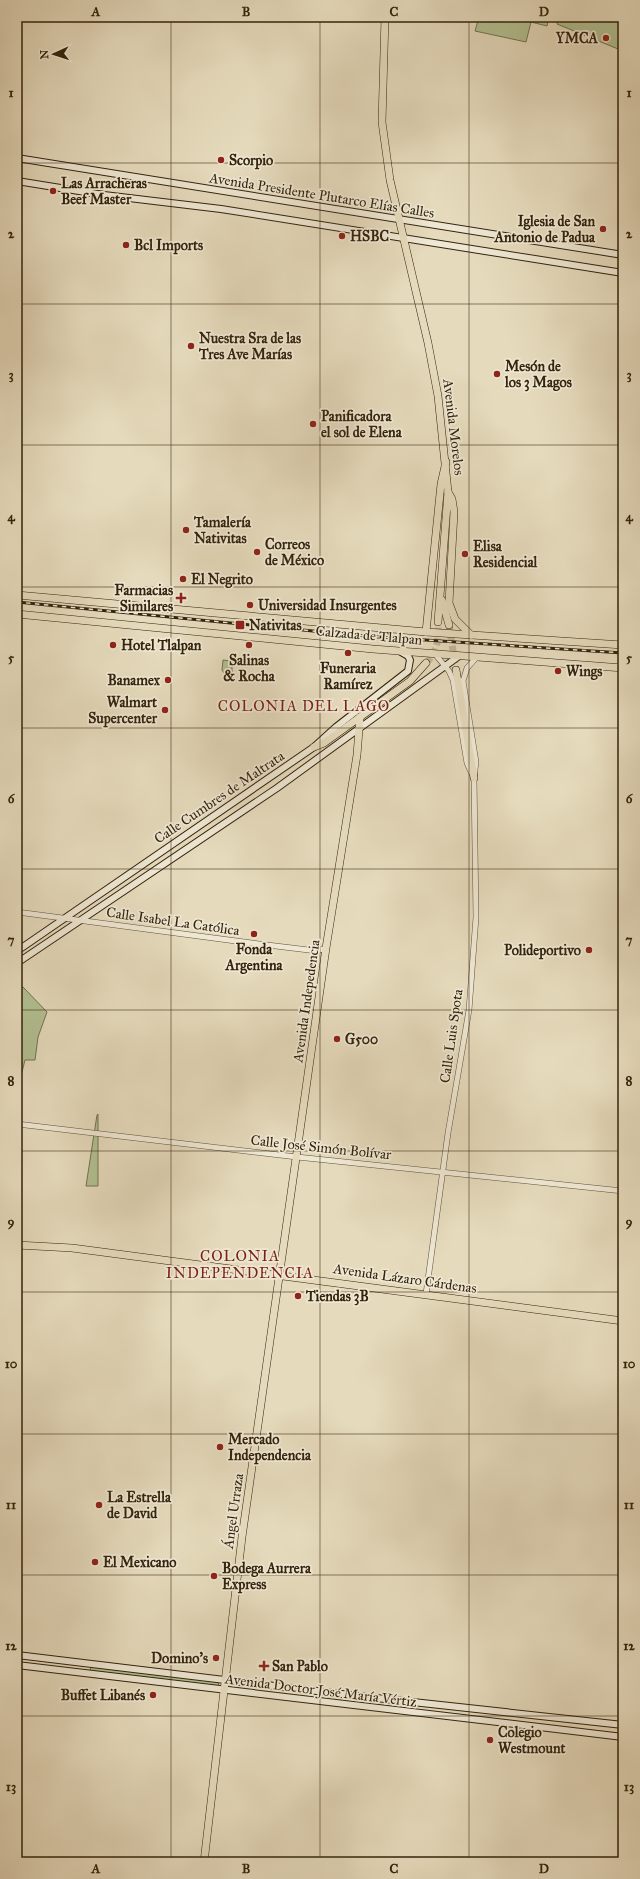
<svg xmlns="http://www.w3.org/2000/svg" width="640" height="1879" font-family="'IM FELL Great Primer',serif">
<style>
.green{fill:#b2c092;stroke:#72724f}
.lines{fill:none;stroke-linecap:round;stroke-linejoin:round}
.primary-tunnel{stroke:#c1b599;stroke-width:7;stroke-dasharray:7 3.5;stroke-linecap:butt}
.tertiary-casing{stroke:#605138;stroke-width:6}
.secondary-casing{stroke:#33230c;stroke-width:8}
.primary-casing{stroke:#33230c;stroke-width:8}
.trunk-casing{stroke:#33230c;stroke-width:8}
.tertiary{stroke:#eee7d3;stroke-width:5}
.secondary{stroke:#eee7d3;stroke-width:6}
.primary{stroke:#e5dabc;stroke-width:7}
.trunk{stroke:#e5dabc;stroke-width:7}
.rail-casing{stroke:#33230c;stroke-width:3}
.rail{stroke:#eee7d3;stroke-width:1.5;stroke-dasharray:4.5;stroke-linecap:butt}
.grid{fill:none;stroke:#33230c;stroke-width:1;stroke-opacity:0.55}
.poi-dot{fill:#8f2418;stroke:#eee7d3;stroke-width:1.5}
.labels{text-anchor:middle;stroke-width:3.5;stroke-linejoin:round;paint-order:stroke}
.poi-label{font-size:14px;font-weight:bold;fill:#33230c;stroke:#eee7d3;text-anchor:start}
.street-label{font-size:14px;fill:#33230c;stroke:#eee7d3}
.neighbourhood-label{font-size:15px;letter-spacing:1px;fill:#7a1f14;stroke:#eee7d3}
.neatline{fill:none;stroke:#33230c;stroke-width:1.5}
.grid-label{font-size:13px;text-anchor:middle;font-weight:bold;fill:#33230c}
</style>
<rect width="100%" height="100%" fill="#e5dabc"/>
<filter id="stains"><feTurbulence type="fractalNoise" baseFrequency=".005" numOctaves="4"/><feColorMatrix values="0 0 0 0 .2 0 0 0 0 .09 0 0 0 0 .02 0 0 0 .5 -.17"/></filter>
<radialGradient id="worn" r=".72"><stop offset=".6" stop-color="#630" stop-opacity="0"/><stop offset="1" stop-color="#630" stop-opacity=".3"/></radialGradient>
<g class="green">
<polygon points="479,17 549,17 547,26 531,22 526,42 475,31"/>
<polygon points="558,17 623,17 623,51 557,24"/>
<polygon points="223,660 232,661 232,672 224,673 222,670"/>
<polygon points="23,987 47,1012 38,1037 35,1060 25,1060 22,1072 17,1072 17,990"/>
<polygon points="98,1114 98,1186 86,1186 97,1115"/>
<polygon points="91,1665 219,1680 218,1688 90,1672"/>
</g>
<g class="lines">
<g class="primary-tunnel">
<polyline points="449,625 456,670"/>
<path d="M426 663C437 653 440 636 438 622"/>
</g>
<g class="tertiary-casing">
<g id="tertiary">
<polyline points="435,654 449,671 453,680 467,763 471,772"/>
<polyline points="17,912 259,944 317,951 326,948"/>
<polyline points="17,1124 297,1157 623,1191"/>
<polyline points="426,1294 448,1133 469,1010 476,917 474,778 476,762 463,681 467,668 476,658"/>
</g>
</g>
<g class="secondary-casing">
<g id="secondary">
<polyline points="17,158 623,255"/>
<polyline points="17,181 104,195 221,209 623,273"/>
<polyline points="17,951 314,747 336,727 408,671 410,660 408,656 401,652"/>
<polyline points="17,963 277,788 459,656"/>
<polyline points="17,1655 367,1697 623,1725"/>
<polyline points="17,1665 623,1737"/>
</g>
</g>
<g class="primary-casing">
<g id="primary">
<polyline points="385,17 382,122 390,180 428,343 438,396 448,492 438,622"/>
<polyline points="442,600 449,625"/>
<polyline points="456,670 474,778"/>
<polyline points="314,747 324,743 410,681 426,663"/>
<polyline points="17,1245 72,1248 623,1321"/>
<polyline points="204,1862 242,1537 326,948 357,755 360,717"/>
</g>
</g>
<g class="trunk-casing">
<g id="trunk">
<polyline points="448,492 452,499 454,512 449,603 455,619 471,635"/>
<polyline points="17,595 426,632 623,645"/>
<polyline points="17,614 373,649 623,668"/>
<polyline points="426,632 441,484 446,462"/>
</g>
</g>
<use href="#tertiary" class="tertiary"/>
<use href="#secondary" class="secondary"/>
<use href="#primary" class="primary"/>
<use href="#trunk" class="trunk"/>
<g class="rail-casing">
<polyline id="rail" points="17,602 364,636 623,653"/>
</g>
<use href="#rail" class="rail"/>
</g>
<path class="grid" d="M171 17V1862M320 17V1862M469 17V1862M17 163H623M17 304H623M17 445H623M17 587H623M17 728H623M17 869H623M17 1010H623M17 1151H623M17 1292H623M17 1434H623M17 1575H623M17 1716H623"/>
<g class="poi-dot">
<circle cx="606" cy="38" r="4"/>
<circle cx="221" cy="160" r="4"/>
<circle cx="53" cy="191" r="4"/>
<circle cx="603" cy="229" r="4"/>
<circle cx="342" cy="236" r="4"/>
<circle cx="126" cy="245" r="4"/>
<circle cx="191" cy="346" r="4"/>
<circle cx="497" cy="374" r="4"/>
<circle cx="313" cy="424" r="4"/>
<circle cx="186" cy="530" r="4"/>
<circle cx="257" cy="552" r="4"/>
<circle cx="465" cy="554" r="4"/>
<circle cx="183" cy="579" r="4"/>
<path d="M179 592h4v4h4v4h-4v4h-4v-4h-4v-4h4z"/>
<circle cx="250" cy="605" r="4"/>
<rect x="235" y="620" width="10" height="10" rx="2"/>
<circle cx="113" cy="645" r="4"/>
<circle cx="249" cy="645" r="4"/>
<circle cx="348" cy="653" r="4"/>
<circle cx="558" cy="671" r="4"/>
<circle cx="168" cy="680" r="4"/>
<circle cx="165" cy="710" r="4"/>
<circle cx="254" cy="934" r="4"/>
<circle cx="589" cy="950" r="4"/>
<circle cx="337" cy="1039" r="4"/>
<circle cx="298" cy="1296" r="4"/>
<circle cx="220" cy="1447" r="4"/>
<circle cx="99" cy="1505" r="4"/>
<circle cx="95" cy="1562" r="4"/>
<circle cx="214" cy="1576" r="4"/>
<circle cx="216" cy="1658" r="4"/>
<path d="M262 1660h4v4h4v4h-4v4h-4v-4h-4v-4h4z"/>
<circle cx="153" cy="1695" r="4"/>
<circle cx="490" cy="1740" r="4"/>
</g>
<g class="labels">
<g class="poi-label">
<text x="598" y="43" text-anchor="end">YMCA</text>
<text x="229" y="165">Scorpio</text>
<text x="61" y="188">Las Arracheras<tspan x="61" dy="16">Beef Master</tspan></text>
<text x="595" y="226" text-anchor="end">Iglesia de San<tspan x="595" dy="16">Antonio de Padua</tspan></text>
<text x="350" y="241">HSBC</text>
<text x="134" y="250">Bcl Imports</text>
<text x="199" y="343">Nuestra Sra de las<tspan x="199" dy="16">Tres Ave Marías</tspan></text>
<text x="505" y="371">Mesón de<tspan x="505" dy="16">los 3 Magos</tspan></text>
<text x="321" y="421">Panificadora<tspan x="321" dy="16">el sol de Elena</tspan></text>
<text x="194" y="527">Tamalería<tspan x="194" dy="16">Nativitas</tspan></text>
<text x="265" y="549">Correos<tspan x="265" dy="16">de México</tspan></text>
<text x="473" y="551">Elisa<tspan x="473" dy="16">Residencial</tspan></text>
<text x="191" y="584">El Negrito</text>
<text x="173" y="595" text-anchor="end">Farmacias<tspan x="173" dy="16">Similares</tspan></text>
<text x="258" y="610">Universidad Insurgentes</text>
<text x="249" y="630">Nativitas</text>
<text x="121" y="650">Hotel Tlalpan</text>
<text x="249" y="665" text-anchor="middle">Salinas<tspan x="249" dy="16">&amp; Rocha</tspan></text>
<text x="348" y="673" text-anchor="middle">Funeraria<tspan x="348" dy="16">Ramírez</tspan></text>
<text x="566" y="676">Wings</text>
<text x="160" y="685" text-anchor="end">Banamex</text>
<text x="157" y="707" text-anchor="end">Walmart<tspan x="157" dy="16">Supercenter</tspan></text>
<text x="254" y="954" text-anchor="middle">Fonda<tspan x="254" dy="16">Argentina</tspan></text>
<text x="581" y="955" text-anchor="end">Polideportivo</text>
<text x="345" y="1044">G500</text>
<text x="306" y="1301">Tiendas 3B</text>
<text x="228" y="1444">Mercado<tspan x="228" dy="16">Independencia</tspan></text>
<text x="107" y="1502">La Estrella<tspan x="107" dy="16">de David</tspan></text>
<text x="103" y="1567">El Mexicano</text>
<text x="222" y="1573">Bodega Aurrera<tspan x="222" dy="16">Express</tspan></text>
<text x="208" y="1663" text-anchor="end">Domino's</text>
<text x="272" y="1671">San Pablo</text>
<text x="145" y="1700" text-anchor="end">Buffet Libanés</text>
<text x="498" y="1737">Colegio<tspan x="498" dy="16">Westmount</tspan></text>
</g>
<g class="street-label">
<text transform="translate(322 195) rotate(9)" y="5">Avenida Presidente Plutarco Elías Calles</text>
<text transform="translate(454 427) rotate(83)" y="5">Avenida Morelos</text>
<text transform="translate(369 635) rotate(5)" y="5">Calzada de Tlalpan</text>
<text transform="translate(219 797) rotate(-34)" y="5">Calle Cumbres de Maltrata</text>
<text transform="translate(173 921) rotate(8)" y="5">Calle Isabel La Católica</text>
<text transform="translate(306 1001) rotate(-82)" y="5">Avenida Indepedencia</text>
<text transform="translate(451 1036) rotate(-82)" y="5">Calle Luis Spota</text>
<text transform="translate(321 1147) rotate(6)" y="5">Calle José Simón Bolívar</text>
<text transform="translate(405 1278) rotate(8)" y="5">Avenida Lázaro Cárdenas</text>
<text transform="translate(233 1511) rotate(-82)" y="5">Ángel Urraza</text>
<text transform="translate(321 1690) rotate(7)" y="5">Avenida Doctor José María Vértiz</text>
</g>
<g class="neighbourhood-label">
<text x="304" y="711">COLONIA DEL LAGO</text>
<text x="240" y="1261">COLONIA<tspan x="240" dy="17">INDEPENDENCIA</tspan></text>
</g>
</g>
<rect width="640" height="1879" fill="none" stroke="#e5dabc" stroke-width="44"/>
<g transform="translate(54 54) rotate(267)" stroke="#eee7d3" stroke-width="3" paint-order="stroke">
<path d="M0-3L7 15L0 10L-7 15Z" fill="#33230c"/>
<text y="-6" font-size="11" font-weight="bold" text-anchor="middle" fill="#33230c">N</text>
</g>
<rect x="22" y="22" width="596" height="1835" class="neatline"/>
<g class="grid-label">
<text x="96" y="16">A</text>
<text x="246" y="16">B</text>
<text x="394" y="16">C</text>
<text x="544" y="16">D</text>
<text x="11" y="97">1</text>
<text x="629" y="97">1</text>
<text x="11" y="238">2</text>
<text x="629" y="238">2</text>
<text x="11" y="379">3</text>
<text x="629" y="379">3</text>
<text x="11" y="521">4</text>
<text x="629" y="521">4</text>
<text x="11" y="662">5</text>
<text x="629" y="662">5</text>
<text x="11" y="803">6</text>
<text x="629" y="803">6</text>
<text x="11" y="944">7</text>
<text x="629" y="944">7</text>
<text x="11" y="1085">8</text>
<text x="629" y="1085">8</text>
<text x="11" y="1226">9</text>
<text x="629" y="1226">9</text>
<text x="11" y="1368">10</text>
<text x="629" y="1368">10</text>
<text x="11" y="1509">11</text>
<text x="629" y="1509">11</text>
<text x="11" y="1650">12</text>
<text x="629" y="1650">12</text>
<text x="11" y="1791">13</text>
<text x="629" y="1791">13</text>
<text x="96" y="1873">A</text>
<text x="246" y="1873">B</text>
<text x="394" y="1873">C</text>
<text x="544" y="1873">D</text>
</g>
<rect width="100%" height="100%" filter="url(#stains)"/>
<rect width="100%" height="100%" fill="url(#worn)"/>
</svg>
